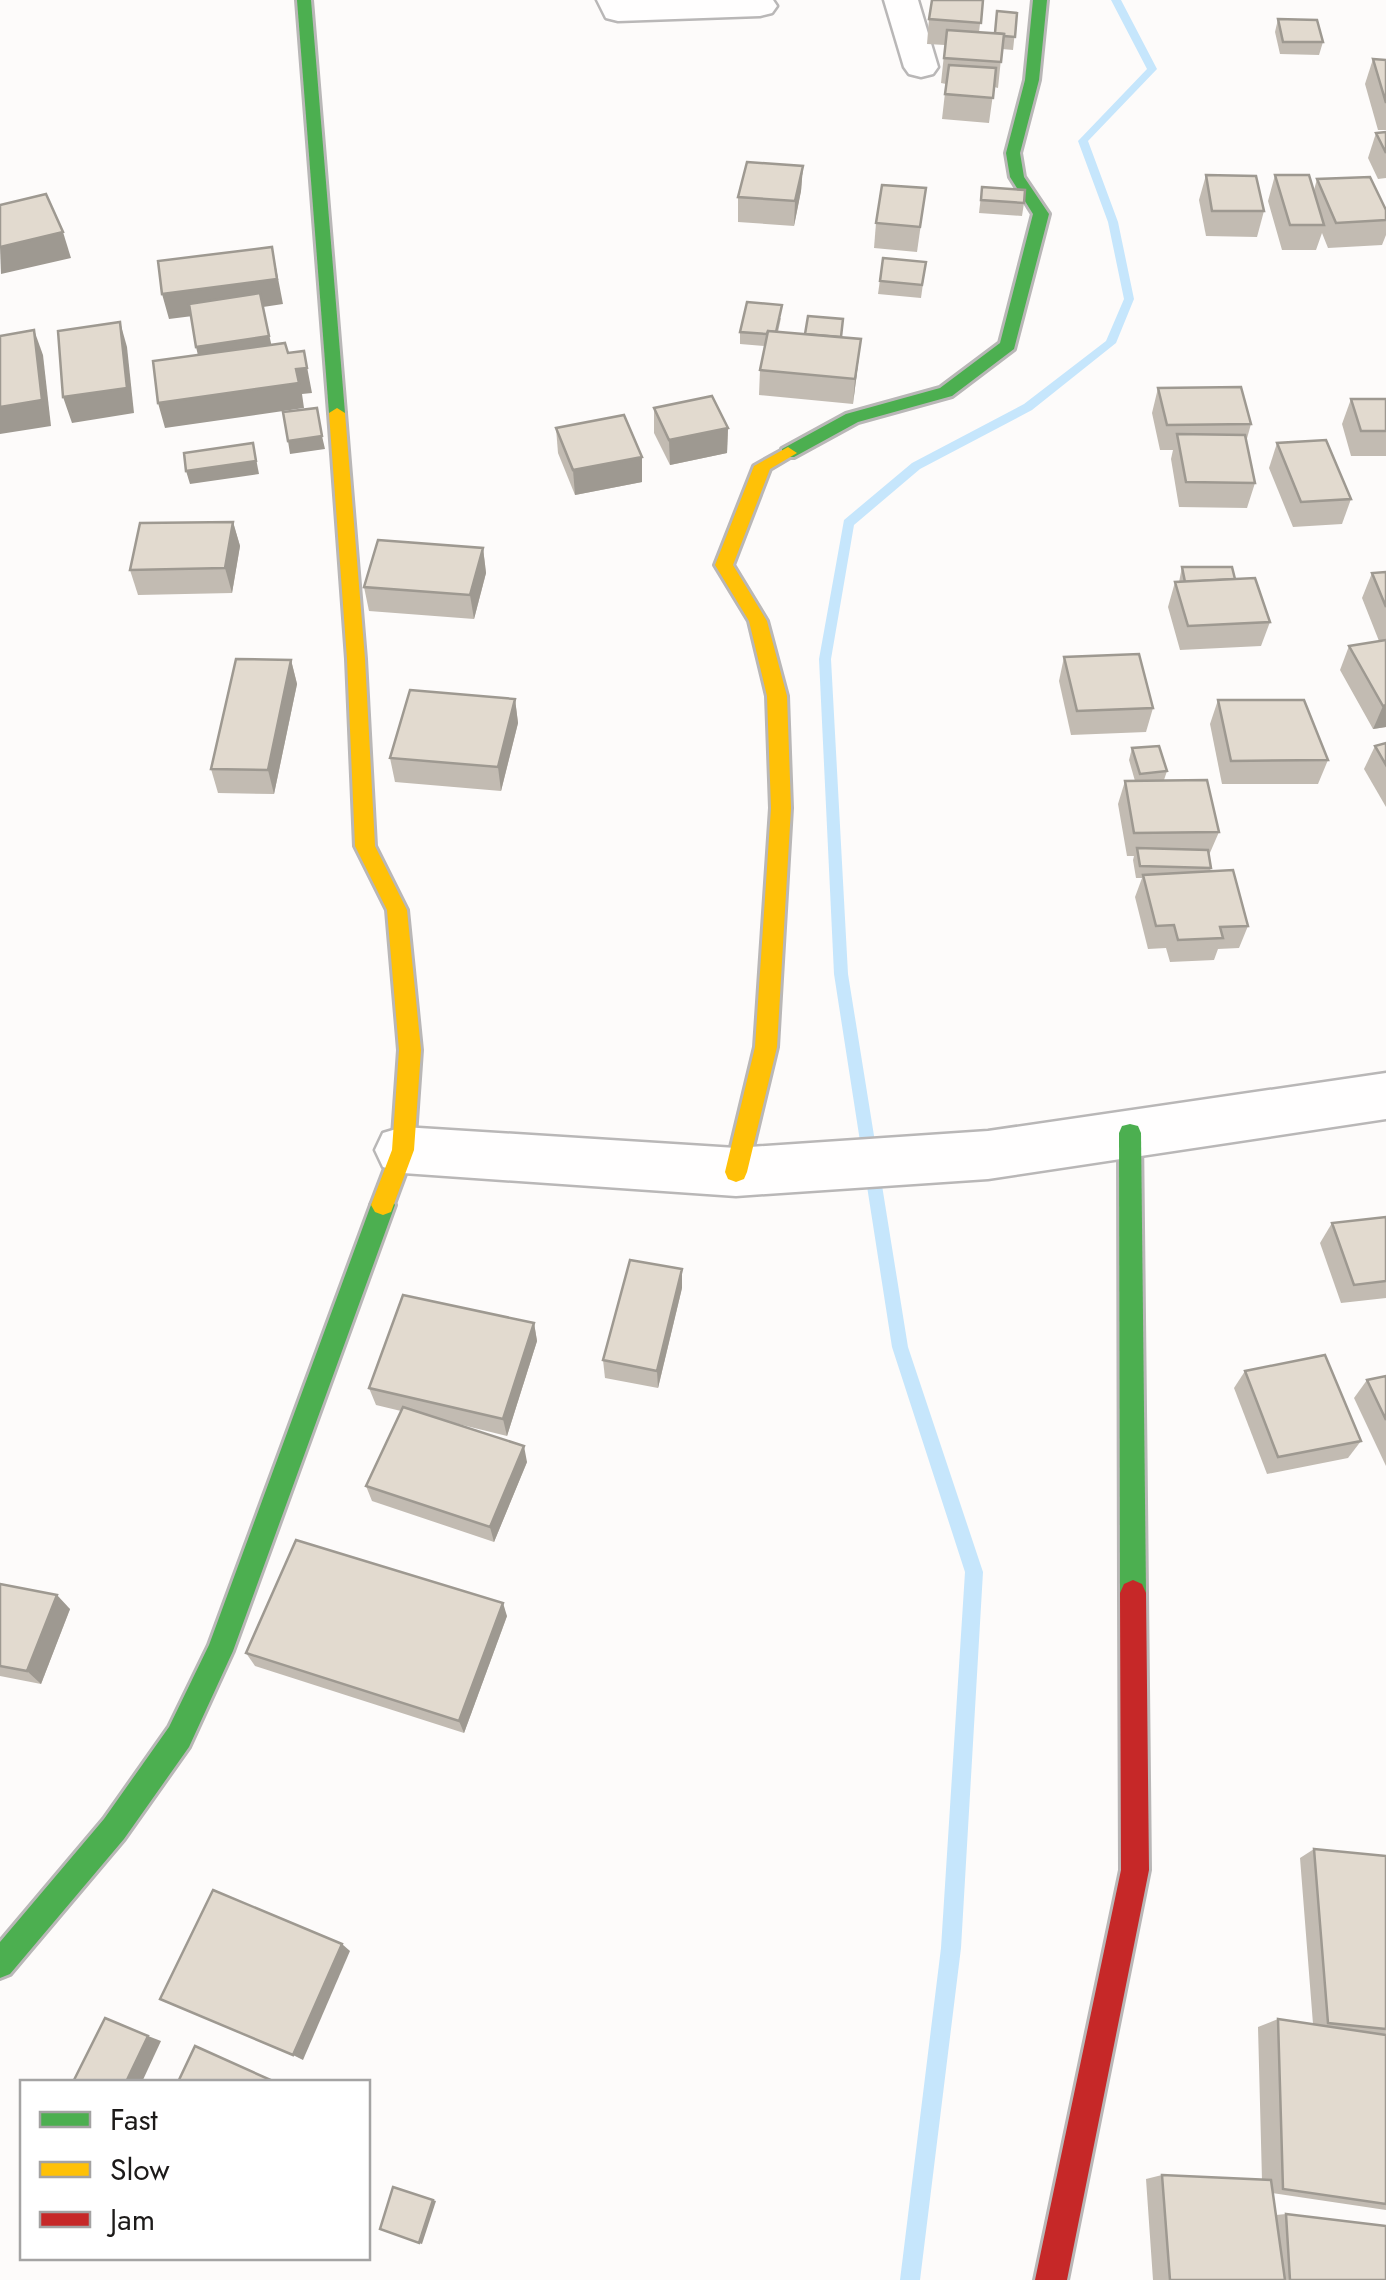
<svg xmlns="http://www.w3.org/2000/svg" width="1386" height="2280" font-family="Jost,sans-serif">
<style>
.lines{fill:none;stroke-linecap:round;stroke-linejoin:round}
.stream{fill:#c6e6fc;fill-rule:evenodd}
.street-casing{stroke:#b9b7b7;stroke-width:5}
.fast-casing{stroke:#b9b7b7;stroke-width:6}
.slow-casing{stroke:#b9b7b7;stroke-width:6}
.jam-casing{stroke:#b9b7b7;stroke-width:6}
.street{fill:#fffefe;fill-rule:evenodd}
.fast{fill:#4caf50;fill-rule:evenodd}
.slow{fill:#ffc107;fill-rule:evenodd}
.jam{fill:#c62828;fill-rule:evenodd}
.wall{fill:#c2bbb2}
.shaded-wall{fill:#9e9991}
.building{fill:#e2dacf;stroke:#9e9991;stroke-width:2.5}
</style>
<rect width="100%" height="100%" fill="#fdfbfa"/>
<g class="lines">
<polygon class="stream" points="1111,0 1121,0 1157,69 1088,141 1118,222 1134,299 1116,343 1032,410 920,469 854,525 831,659 848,974 908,1347 983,1572 961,1948 920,2280 900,2280 941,1948 965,1572 892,1347 834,974 819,659 844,520 912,463 1024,404 1106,341 1124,299 1108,222 1078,141 1147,69"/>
<g class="street-casing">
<g id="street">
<polygon points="597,0 773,0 777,6 772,13 760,16 618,21 606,18"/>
<polygon points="884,0 918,0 938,67 933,74 921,77 909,74 904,67"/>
<polygon points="1386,1073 1386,1119 988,1179 736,1196 403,1173 383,1167 375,1150 383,1133 403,1127 736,1148 988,1131"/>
</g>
</g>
<g class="fast-casing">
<g id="fast">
<polygon points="297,0 311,0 345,413 337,418 329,413"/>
<polygon points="1033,0 1047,0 1039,80 1020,153 1024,177 1049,214 1014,349 952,396 858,422 794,457 782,457 782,449 846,414 940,388 1000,343 1033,214 1010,177 1006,153 1025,80"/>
<polygon points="1130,1124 1138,1126 1141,1133 1146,1593 1142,1602 1133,1606 1124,1602 1120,1593 1119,1133 1122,1126"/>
<polygon points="383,1195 391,1198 395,1205 233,1651 189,1747 124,1839 10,1974 0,1978 0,1942 104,1819 169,1727 209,1645 371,1205 375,1198"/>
</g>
</g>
<g class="slow-casing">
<g id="slow">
<polygon points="337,408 345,413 365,659 375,846 407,910 421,1050 414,1150 391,1212 383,1215 375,1212 371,1205 392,1150 399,1050 387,910 355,846 347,659 329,413"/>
<polygon points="788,447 797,453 770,469 733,565 767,621 787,696 791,808 777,1047 747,1172 744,1179 736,1182 728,1179 725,1172 755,1047 771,808 767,696 749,621 715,565 754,466"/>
</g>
</g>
<g class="jam-casing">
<polygon id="jam" points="1133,1580 1142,1584 1146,1593 1149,1870 1067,2280 1035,2280 1121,1870 1120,1593 1124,1584"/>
</g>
<use href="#street" class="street"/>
<use href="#fast" class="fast"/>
<use href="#slow" class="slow"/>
<use href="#jam" class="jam"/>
</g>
<g class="wall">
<polygon points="983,0 979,32 995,33 1017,13 1013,50 1002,49 998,88 994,87 989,123 942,119 946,84 941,83 945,45 927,44 929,19"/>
<polygon points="1278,19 1323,42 1319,55 1280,54 1275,32"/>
<polygon points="1373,59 1386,60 1386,130 1378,130 1365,84"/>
<polygon points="1386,132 1386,178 1378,179 1368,158 1376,133"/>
<polygon points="803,166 801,191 794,226 738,222 738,197"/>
<polygon points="1206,175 1264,211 1257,237 1206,236 1199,200"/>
<polygon points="1275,175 1314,190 1317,179 1386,210 1386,235 1382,245 1328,248 1322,233 1316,250 1282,250 1268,201"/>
<polygon points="982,187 1024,203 1022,216 979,213"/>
<polygon points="926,188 917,252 874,248 876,223"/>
<polygon points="883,258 926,262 921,298 878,294"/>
<polygon points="781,318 778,332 861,339 853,404 759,395 760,370 765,346 740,344 740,332"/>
<polygon points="1158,388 1251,424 1246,442 1255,483 1247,508 1179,507 1171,459 1173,450 1160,450 1152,413"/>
<polygon points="1351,399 1386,399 1386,456 1351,456 1342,424"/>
<polygon points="654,408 728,428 727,453 670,465 654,433"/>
<polygon points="556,428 642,457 642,482 575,495 558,453"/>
<polygon points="1277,443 1351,499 1342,524 1293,527 1269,468"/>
<polygon points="233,522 240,546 232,593 138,595 130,570"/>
<polygon points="483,548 486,573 474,619 369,611 364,587"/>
<polygon points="1182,567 1235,579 1270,622 1261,646 1180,650 1168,607 1175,582 1179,582"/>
<polygon points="1386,572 1386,727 1373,729 1340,670 1349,646 1379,641 1362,598 1372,573"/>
<polygon points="1064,657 1153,708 1146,732 1071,735 1059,681"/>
<polygon points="291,660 297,684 274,794 218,793 211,769"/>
<polygon points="515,699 518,723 501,791 395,782 390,758"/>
<polygon points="1218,700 1328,760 1318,784 1222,784 1210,724"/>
<polygon points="1386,743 1386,807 1364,769 1375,746"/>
<polygon points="1132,748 1167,771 1164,780 1219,832 1209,855 1211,868 1210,871 1248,926 1239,948 1218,949 1214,960 1170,962 1166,948 1148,949 1135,897 1142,878 1136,878 1133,860 1134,856 1127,856 1118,804 1125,781 1135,781 1129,760"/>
<polygon points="1386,1217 1386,1298 1341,1303 1320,1243 1332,1223"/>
<polygon points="682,1288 658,1388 605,1378 603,1360"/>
<polygon points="534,1323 537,1341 507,1436 450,1422 527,1462 494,1542 372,1501 366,1486 401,1411 376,1405 369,1388"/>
<polygon points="1245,1371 1361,1441 1348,1458 1267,1474 1234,1388"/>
<polygon points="1386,1376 1386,1466 1354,1398 1367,1380"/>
<polygon points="0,1584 70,1609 41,1684 0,1676"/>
<polygon points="507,1616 464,1733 255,1666 246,1653"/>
<polygon points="1314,1849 1386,1856 1386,2210 1272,2193 1276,2215 1286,2214 1386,2280 1153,2280 1146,2179 1162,2175 1262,2180 1258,2027 1278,2019 1313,2024 1300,1858"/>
</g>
<g class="shaded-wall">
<polygon points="803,166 801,191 794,226 795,201"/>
<polygon points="63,232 71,258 1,274 0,247"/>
<polygon points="272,247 283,304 263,307 275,361 202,372 196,347 263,307 169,319 162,294"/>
<polygon points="120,322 127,347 134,413 72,423 63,397"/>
<polygon points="34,330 43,355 51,426 0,434 0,407"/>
<polygon points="861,339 858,364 853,404 855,379"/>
<polygon points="304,351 312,393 302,394 304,408 165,428 158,403 296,369"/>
<polygon points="728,428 727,453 670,465 669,440"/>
<polygon points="322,436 325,449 290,454 288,441"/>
<polygon points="253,443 259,474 190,484 186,471"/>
<polygon points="642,457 642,482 575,495 573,470"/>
<polygon points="233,522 240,546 232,593 225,568"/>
<polygon points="483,548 486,573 474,619 470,595"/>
<polygon points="291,660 297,684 274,794 268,770"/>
<polygon points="515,699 518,723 501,791 498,767"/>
<polygon points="1386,705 1386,727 1373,729 1383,706"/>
<polygon points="682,1269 682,1288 658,1388 657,1371"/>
<polygon points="534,1323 537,1341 507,1436 503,1419"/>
<polygon points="524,1446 527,1462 494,1542 490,1527"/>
<polygon points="57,1595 70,1609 41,1684 27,1671"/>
<polygon points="503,1603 507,1616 464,1733 459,1721"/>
<polygon points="342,1944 350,1951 303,2060 293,2055"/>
<polygon points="148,2036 161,2041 142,2082 126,2082"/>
<polygon points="393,2187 436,2201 422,2244 419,2243"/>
</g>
<g class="building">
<polygon points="932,0 983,0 981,23 929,19"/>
<polygon points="997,11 1017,13 1015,37 1004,36 1004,34 995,33"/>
<polygon points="1278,19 1317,20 1323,42 1283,42"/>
<polygon points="947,30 1004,34 1001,62 944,58"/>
<polygon points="1373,59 1386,60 1386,103"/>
<polygon points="949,65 996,68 993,98 945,94"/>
<polygon points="1386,132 1386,153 1376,133"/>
<polygon points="747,162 803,166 795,201 738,197"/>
<polygon points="1206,175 1256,176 1264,211 1212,211"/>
<polygon points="1275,175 1309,175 1324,225 1290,225"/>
<polygon points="1370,177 1386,210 1386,220 1336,223 1317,179"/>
<polygon points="882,185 926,188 920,227 876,223"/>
<polygon points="982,187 1025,190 1024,203 981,200"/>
<polygon points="46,194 63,232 0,247 0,205"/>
<polygon points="272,247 277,279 162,294 158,261"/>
<polygon points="883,258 926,262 922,285 880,281"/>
<polygon points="260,293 269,336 196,347 189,304"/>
<polygon points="747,302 782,305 776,332 768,331 767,334 740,332"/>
<polygon points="808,316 843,319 841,337 805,334"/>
<polygon points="120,322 127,388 63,397 58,331"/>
<polygon points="34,330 42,400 0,407 0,336"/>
<polygon points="768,331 861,339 855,379 760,370"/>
<polygon points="285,343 288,353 304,351 307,368 296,369 299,383 158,403 153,361"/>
<polygon points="1241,387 1251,424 1167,425 1158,388"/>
<polygon points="712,396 728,428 669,440 654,408"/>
<polygon points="1351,399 1386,399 1386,431 1361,431"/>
<polygon points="317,408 322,436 288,441 283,412"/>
<polygon points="624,415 642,457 573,470 556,428"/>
<polygon points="1177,434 1245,435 1255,483 1186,482"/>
<polygon points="1326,440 1351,499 1301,502 1277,443"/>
<polygon points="253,443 256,461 186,471 184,453"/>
<polygon points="233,522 225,568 130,570 140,523"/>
<polygon points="378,540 483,548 470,595 364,587"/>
<polygon points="1182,567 1232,567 1235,579 1185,582"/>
<polygon points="1386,572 1386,607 1372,573"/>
<polygon points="1255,578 1270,622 1188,626 1175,582"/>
<polygon points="1386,640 1386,705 1383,706 1349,646"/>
<polygon points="1139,654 1153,708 1077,711 1064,657"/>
<polygon points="236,659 291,660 268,770 211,769"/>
<polygon points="410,690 515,699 498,767 390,758"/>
<polygon points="1218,700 1304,700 1328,760 1231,761"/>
<polygon points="1386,743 1386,765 1375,746"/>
<polygon points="1159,746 1167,771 1140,774 1132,748"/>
<polygon points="1207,780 1219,832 1134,833 1125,781"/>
<polygon points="1137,848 1208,850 1211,868 1140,866"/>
<polygon points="1233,870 1248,926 1220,927 1223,938 1178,940 1174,925 1156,926 1143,875"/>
<polygon points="1386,1217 1386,1281 1354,1285 1332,1223"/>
<polygon points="630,1260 682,1269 657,1371 603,1360"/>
<polygon points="403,1295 534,1323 503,1419 369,1388"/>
<polygon points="1325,1355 1361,1441 1278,1457 1245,1371"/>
<polygon points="1386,1376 1386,1420 1367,1380"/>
<polygon points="403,1407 524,1446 490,1527 366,1486"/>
<polygon points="296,1540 503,1603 459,1721 246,1653"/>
<polygon points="0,1584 57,1595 27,1671 0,1666"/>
<polygon points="1314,1849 1386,1856 1386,2029 1328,2023"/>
<polygon points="213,1890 342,1944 293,2055 160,1999"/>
<polygon points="105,2018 148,2036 126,2082 73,2082"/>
<polygon points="1278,2019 1386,2035 1386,2204 1283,2189"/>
<polygon points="195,2046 275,2082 178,2082"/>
<polygon points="1162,2175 1271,2180 1285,2280 1170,2280"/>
<polygon points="393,2187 433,2200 419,2243 380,2229"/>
<polygon points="1286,2214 1386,2226 1386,2280 1290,2280"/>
</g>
<rect x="20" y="2080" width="350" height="180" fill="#ffffff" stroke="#a4a3a3" stroke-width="2.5"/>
<rect x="40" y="2112" width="50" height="15" fill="#4caf50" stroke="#a4a3a3" stroke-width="2.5"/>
<text x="110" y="2130" font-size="30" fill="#1c1a19">Fast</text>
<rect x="40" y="2162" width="50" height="15" fill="#ffc107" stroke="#a4a3a3" stroke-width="2.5"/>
<text x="110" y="2180" font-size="30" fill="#1c1a19">Slow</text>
<rect x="40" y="2212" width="50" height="15" fill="#c62828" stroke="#a4a3a3" stroke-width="2.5"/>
<text x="110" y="2230" font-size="30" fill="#1c1a19">Jam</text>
</svg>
